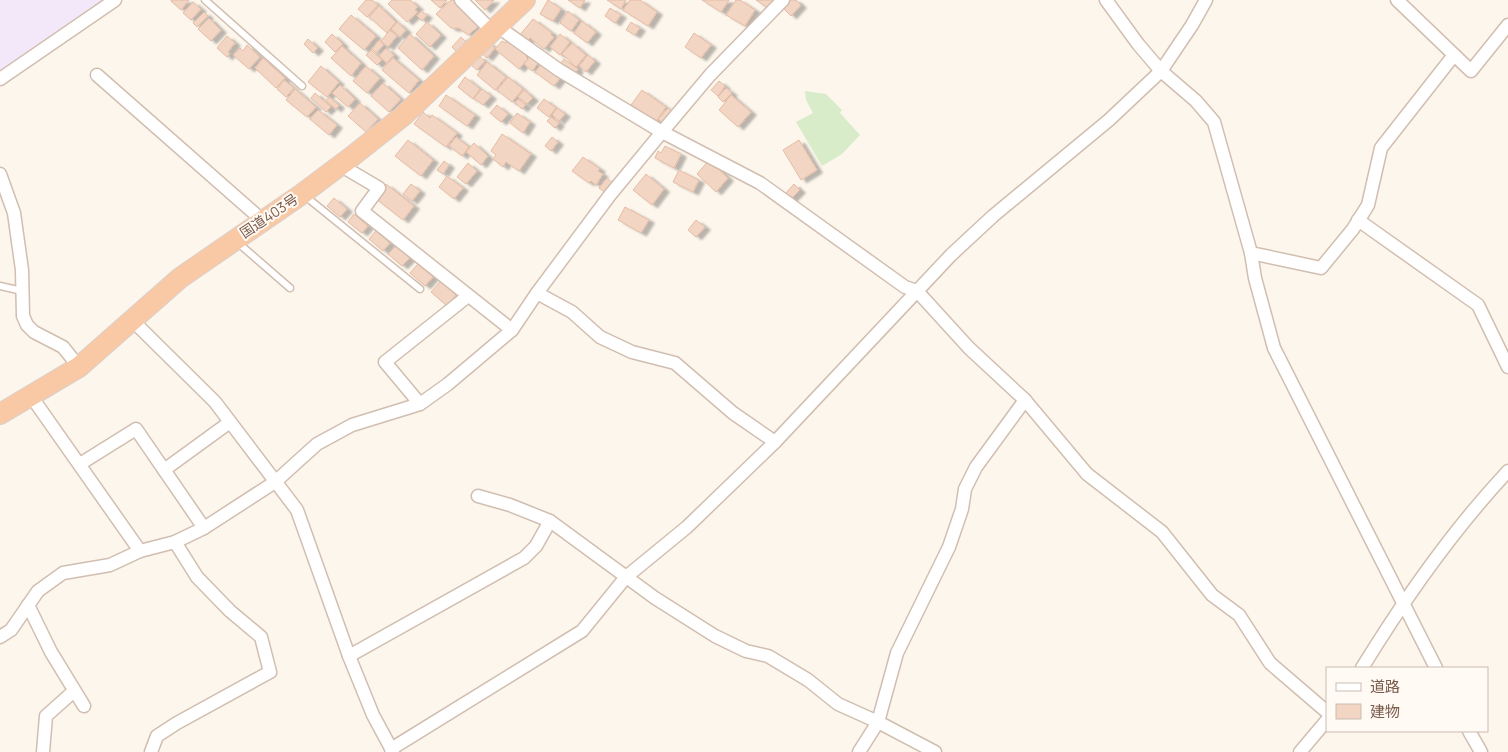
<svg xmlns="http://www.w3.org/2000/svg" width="1508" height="752" font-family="Manrope,'Noto Sans JP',sans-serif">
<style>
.education{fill:#f3e8fa}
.green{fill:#d8ecc9}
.building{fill:#f3d5c3;stroke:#e6bba3;filter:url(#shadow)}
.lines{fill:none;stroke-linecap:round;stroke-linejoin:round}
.service-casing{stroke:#d1beb0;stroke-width:9}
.minor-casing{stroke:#d1beb0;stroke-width:15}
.trunk-casing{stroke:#dad1cd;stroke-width:22}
.service{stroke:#fff;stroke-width:6}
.minor{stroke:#fff;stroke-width:12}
.trunk{stroke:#f9c8a4;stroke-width:20}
.labels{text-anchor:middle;stroke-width:4;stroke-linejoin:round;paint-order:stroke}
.street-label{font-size:14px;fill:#7a5c4d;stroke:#fffaf3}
</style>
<defs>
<filter id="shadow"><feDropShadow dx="5.5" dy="3" stdDeviation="1" flood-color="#0004"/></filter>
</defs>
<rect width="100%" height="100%" fill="#fdf6ec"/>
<polygon class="education" points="0,0 103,0 0,72"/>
<polygon class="green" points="805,91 826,94 842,110 840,113 860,135 842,154 822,166 796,122 813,113 806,100"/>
<g class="building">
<polygon points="189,0 181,10 171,1 171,0"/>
<polygon points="366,0 372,0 378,5 367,17 358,9"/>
<polygon points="392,0 410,0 418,7 415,10 418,12 407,22 388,4"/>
<polygon points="431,0 447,0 440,8"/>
<polygon points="451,0 453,0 479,26 468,35 459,28 451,28 436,14"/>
<polygon points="475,0 494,0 485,10"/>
<polygon points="548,0 561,9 553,21 540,14"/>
<polygon points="568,0 585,0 580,8"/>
<polygon points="607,0 626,0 621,9"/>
<polygon points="630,0 640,0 657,12 648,26 623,10"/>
<polygon points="702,0 729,0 721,12"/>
<polygon points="736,0 740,0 755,10 745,26 726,15"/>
<polygon points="756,0 775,0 769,9"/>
<polygon points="790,0 796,0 801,5 791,16 783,8"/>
<polygon points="193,2 201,9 191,20 183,13"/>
<polygon points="379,6 396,22 387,33 369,17"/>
<polygon points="610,8 621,15 615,23 605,16"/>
<polygon points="421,11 427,15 422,21 417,16"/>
<polygon points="568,11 579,20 571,31 560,23"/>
<polygon points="204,12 208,16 197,27 193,23"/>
<polygon points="351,15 376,36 364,50 339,29"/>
<polygon points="209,18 221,30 211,41 198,29"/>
<polygon points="533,19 552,33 551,35 554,37 544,49 530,38 526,42 519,36"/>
<polygon points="582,21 596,32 587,43 574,33"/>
<polygon points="397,22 406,30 400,37 391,29"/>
<polygon points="427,22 441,35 430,47 416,34"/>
<polygon points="631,22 640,28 635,35 626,30"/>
<polygon points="390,30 397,36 388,47 381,41"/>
<polygon points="694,33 711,45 701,58 685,47"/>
<polygon points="332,34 343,44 335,52 325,42"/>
<polygon points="410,34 434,56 422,70 398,48"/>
<polygon points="560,34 570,42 560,55 550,47"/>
<polygon points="227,36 235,43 228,52 230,53 227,57 217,48"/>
<polygon points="461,37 467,43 458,53 452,47"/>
<polygon points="308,39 318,48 313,53 304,44"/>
<polygon points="508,39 527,56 526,57 528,59 519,69 495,49 502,41 505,43"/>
<polygon points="379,40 384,45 376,53 372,49"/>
<polygon points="488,42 495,48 487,58 480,52"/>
<polygon points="572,43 586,55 576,67 562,54"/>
<polygon points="247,45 260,57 249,69 233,55 240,48 243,51"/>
<polygon points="342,46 361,63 351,76 331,58"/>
<polygon points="386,48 394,55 387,63 379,56"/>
<polygon points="371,50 382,60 377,65 366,55"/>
<polygon points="531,55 539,62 532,71 524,64"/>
<polygon points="588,55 595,61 586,72 579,66"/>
<polygon points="479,56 485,61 477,70 471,65"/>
<polygon points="263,58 285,78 276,88 255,68"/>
<polygon points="393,58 419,80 409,93 382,70"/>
<polygon points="564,59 578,69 574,75 560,64"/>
<polygon points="487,62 506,77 495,90 477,75"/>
<polygon points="543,62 562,76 554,86 535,72"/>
<polygon points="321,66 339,82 327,97 308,82"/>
<polygon points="366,66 380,78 367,93 353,81"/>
<polygon points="465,77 480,89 473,99 458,87"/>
<polygon points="508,77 523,89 512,102 497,90"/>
<polygon points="284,80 294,88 286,97 277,89"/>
<polygon points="719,81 725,86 718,96 711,90"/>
<polygon points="383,83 401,99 389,112 371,96"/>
<polygon points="340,85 355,99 348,107 332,93"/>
<polygon points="726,88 732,93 723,102 718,97"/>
<polygon points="295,89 316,107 307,117 286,100"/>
<polygon points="482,89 491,96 483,105 474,98"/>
<polygon points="524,90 533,98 527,104 518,97"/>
<polygon points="642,90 666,107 656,122 631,105"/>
<polygon points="315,93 331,107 326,112 311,98"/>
<polygon points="446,95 475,115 467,126 439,106"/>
<polygon points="731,95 751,112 738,127 719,110"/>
<polygon points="329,97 339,105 336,109 326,101"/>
<polygon points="518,99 526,105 522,109 515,103"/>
<polygon points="544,99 556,108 549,117 537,108"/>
<polygon points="360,103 378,119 366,132 348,116"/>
<polygon points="497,105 508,114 501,122 490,113"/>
<polygon points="557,108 565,114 559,121 552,115"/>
<polygon points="668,108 674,113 664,124 658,119"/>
<polygon points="318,110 337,125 329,135 310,119"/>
<polygon points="423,112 430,118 432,115 457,133 446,147 414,124"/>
<polygon points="517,113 530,122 523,133 510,123"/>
<polygon points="551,117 559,123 555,128 547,121"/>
<polygon points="502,134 531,154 519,171 506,162 503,167 493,159 496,155 491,151"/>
<polygon points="456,137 469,147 462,156 449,146"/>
<polygon points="552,137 558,142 551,151 545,146"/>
<polygon points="408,140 433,160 421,176 395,156"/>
<polygon points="799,140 817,170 801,180 783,150"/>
<polygon points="474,143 488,156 481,165 466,152"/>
<polygon points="665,146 681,154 674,168 655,158 658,151 661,153"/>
<polygon points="583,157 600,169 598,171 603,174 596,185 591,181 589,183 572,171"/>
<polygon points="709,160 728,178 716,192 697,174"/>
<polygon points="444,161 449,165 443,174 437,170"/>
<polygon points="468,163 477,171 466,184 457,177"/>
<polygon points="679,170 699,180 693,192 673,182"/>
<polygon points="646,174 664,189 652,205 633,190"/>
<polygon points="447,176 463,188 454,199 439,187"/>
<polygon points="607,178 615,185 607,194 599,188"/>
<polygon points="386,184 414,206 403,220 375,198"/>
<polygon points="411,184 420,191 412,201 403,194"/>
<polygon points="794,184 800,190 790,200 785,194"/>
<polygon points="334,198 347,209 340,217 327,206"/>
<polygon points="625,207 649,220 641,233 618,220"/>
<polygon points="354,214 368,226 362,233 348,222"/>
<polygon points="696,220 705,227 696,237 688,230"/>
<polygon points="376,231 390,243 383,251 369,239"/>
<polygon points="396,246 410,258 402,266 388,254"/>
<polygon points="418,264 433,277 425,286 410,273"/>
<polygon points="441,281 456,295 447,306 431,292"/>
</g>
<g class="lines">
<g class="service-casing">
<g id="service">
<polyline points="205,0 302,86"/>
<polyline points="305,196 420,289"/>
<polyline points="237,242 290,288"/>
<polyline points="0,286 22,291"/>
</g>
</g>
<g class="minor-casing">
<g id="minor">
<polyline points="461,0 492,31"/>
<polyline points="1106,0 1138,44 1161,71 1196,101 1214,122 1251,253 1255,278 1274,348 1436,668"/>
<polyline points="1397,0 1471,71 1508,25"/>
<polyline points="497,26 559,70 662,132 760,183 905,287 917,291 969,348 1025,400 1087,474 1162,532 1212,595 1239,615 1270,663 1327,712"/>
<polyline points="97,75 262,220"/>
<polyline points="0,79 115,0"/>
<polyline points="340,165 379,188 362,211 512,330"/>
<polyline points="0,174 14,213 22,270 23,316 27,325 34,332 63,347 79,367"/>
<polyline points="1358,220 1478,305 1508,367"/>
<polyline points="1251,253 1321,268 1353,229 1368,205 1381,148 1454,55"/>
<polyline points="537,293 572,312 600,337 632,352 675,363 733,413 775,442"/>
<polyline points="131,319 215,402 297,510 349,656 373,715 393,752"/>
<polyline points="31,396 140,551 175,542 204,528 275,482 317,444 352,425 420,404 448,384 512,330 537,293 610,195 662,132 710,75 783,0"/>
<polyline points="420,404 385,362 468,296"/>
<polyline points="80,464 136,429 204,528"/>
<polyline points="164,470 230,422"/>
<polyline points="478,496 510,505 550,521 655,598 715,636 746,651 768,656 808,680 838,704 878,722 935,752"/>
<polyline points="28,605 51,652 84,706"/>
<polyline points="0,637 11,630 38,591 63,573 110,565 140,551"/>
<polyline points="349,656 524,558 536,546 550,521"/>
<path d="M1362 668C1405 598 1452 531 1508 471"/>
<polyline points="1469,731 1481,752"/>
<polyline points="391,749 582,631 626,577 687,527 775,442 951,255 993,216 1109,120 1161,71 1192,25 1206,0"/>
<polyline points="43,752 46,716 74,691"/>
<polyline points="151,752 157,736 177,723 270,672 261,637 230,611 197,577 175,542"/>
<polyline points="859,752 878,722 897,653 949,547 962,509 965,489 976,467 1025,400"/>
<polyline points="1300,752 1327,720"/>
</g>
</g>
<g class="trunk-casing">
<polyline id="trunk" points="0,414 79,367 180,278 302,194 350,158 403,116 525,0"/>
</g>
<use href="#service" class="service"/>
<use href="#minor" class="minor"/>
<use href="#trunk" class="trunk"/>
</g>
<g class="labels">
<g class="street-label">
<text transform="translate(269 216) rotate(-34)" y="5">国道403号</text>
</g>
</g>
<rect x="1326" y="667" width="162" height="65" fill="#fffaf3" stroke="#cabbb1"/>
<rect x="1336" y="683" width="25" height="8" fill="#ffffff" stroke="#cabbb1"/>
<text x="1370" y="692" font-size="15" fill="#7a5c4d">道路</text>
<rect x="1336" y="704" width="25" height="15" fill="#f3d5c3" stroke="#cabbb1"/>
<text x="1370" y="717" font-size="15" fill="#7a5c4d">建物</text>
</svg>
